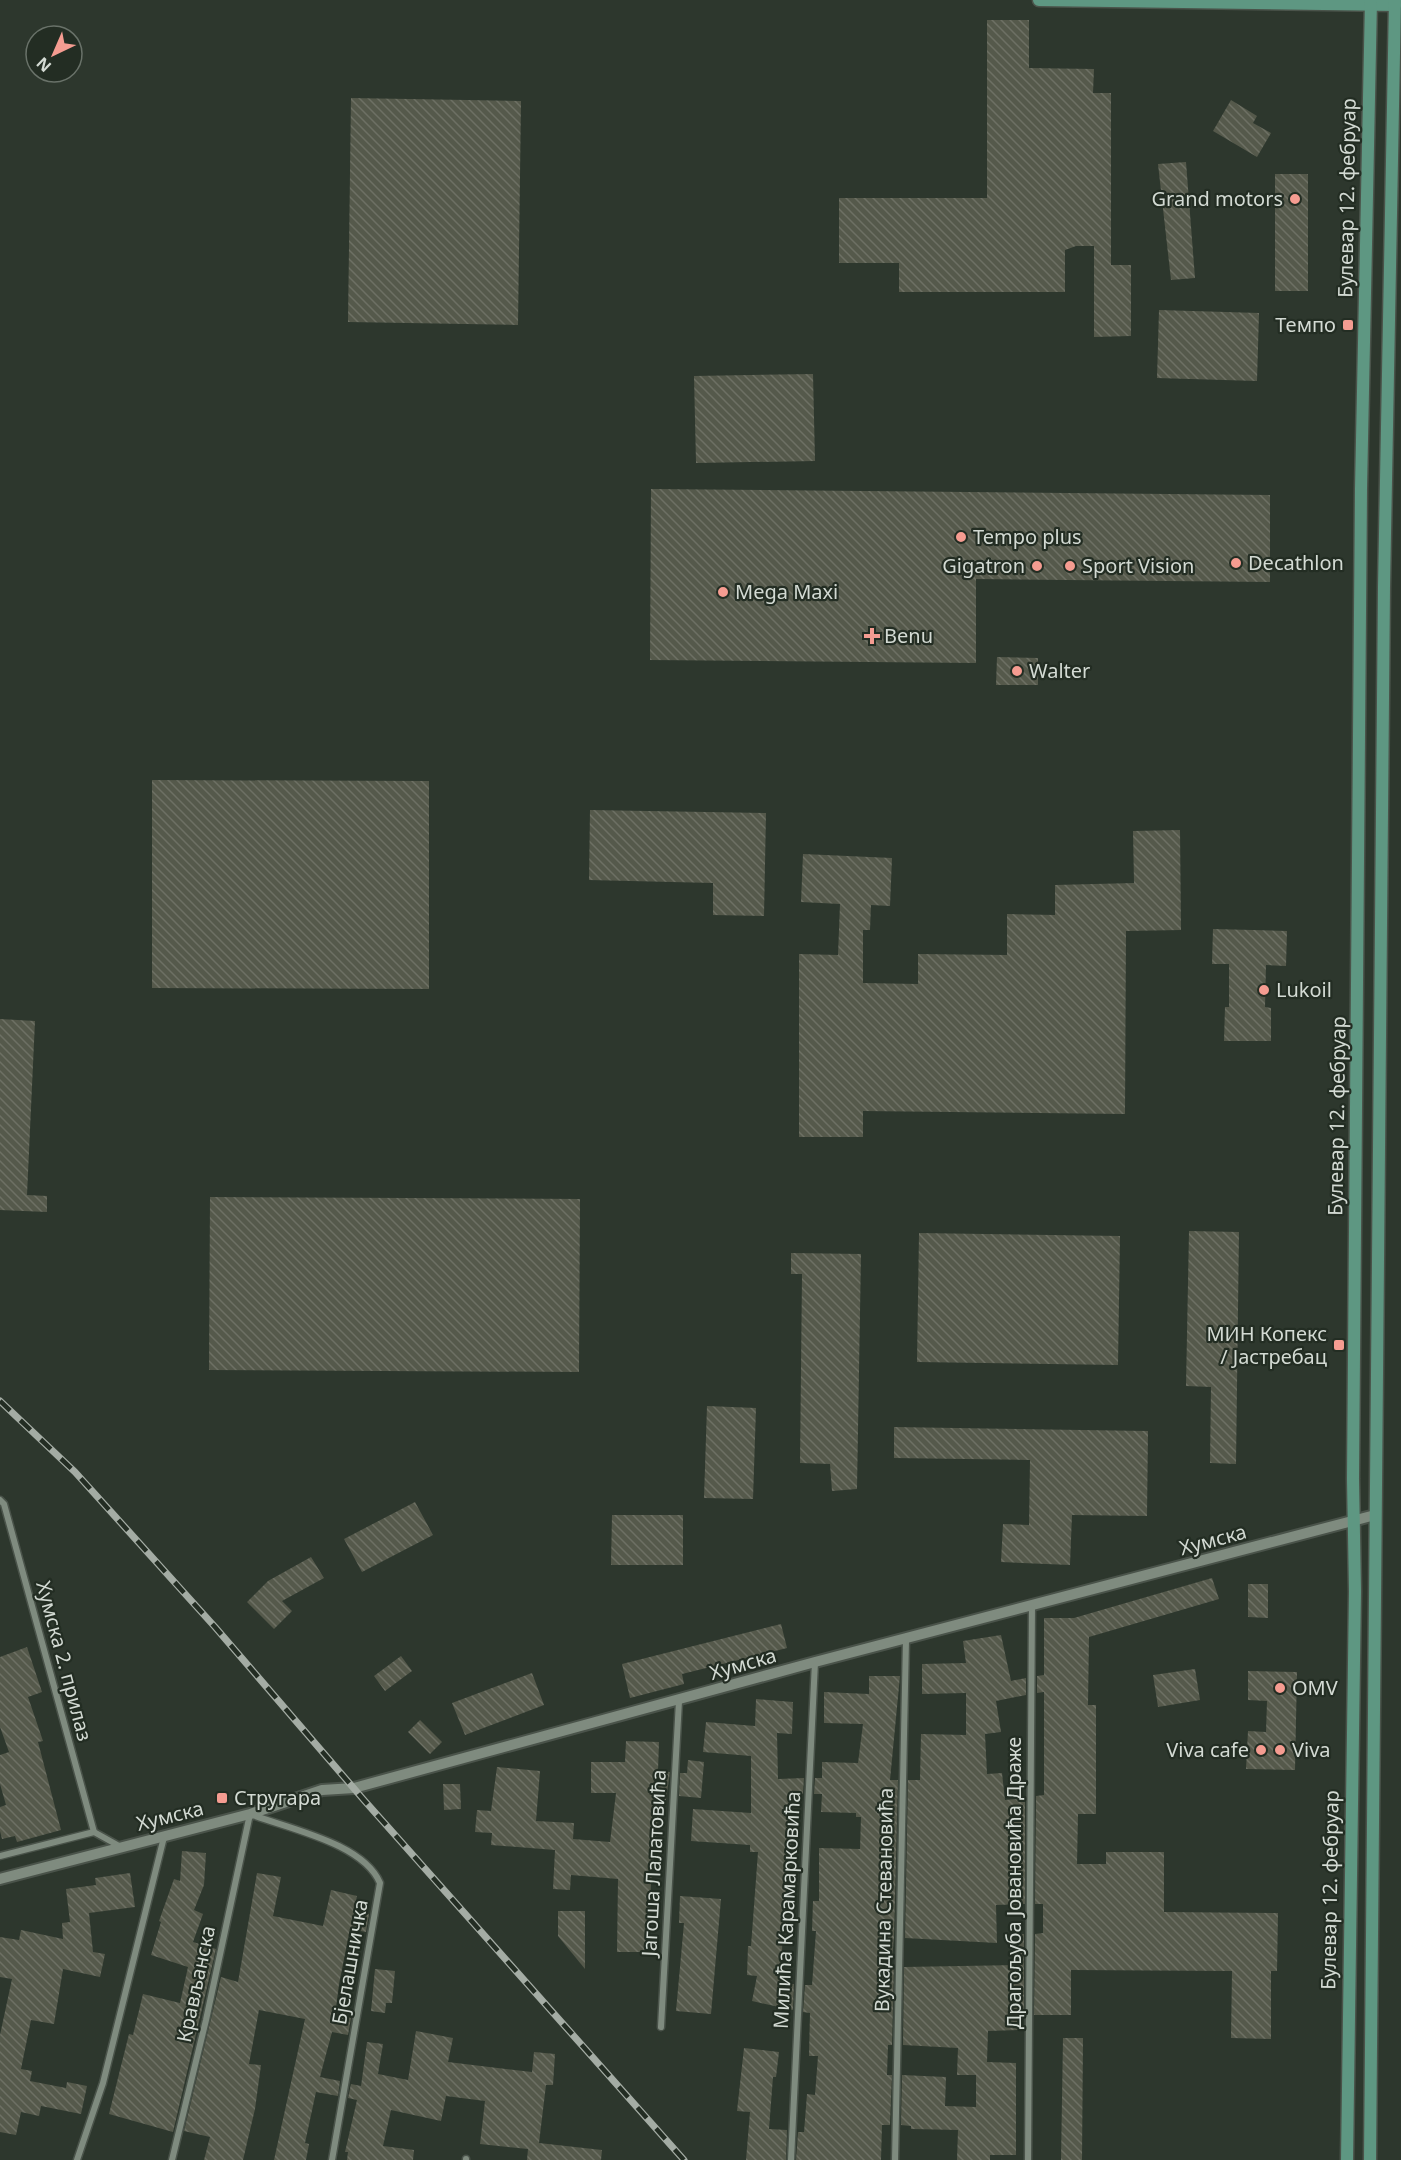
<svg xmlns="http://www.w3.org/2000/svg" width="1401" height="2160" font-family="'Noto Sans',sans-serif">
<style>
.building{fill:url(#building-back-hatch)}
.lines{fill:none;stroke-linecap:round;stroke-linejoin:round}
.minor-casing{stroke:#4a534a;stroke-width:9}
.tertiary-casing{stroke:#4a534a;stroke-width:14}
.secondary-casing{stroke:#4a534a;stroke-width:15}
.minor{stroke:#7f8b7f;stroke-width:6}
.tertiary{stroke:#7f8b7f;stroke-width:10}
.secondary{stroke:#5e9782;stroke-width:12}
.rail-casing{stroke:#a4aca4;stroke-width:7}
.rail{stroke:#232d23;stroke-width:4.5;stroke-dasharray:14;stroke-linecap:butt}
.poi-dot{fill:#f59c91;stroke:#232d23;stroke-width:2}
.labels{text-anchor:middle;stroke-width:4.5;stroke-linejoin:round;paint-order:stroke}
.street-label{font-size:20px;fill:#d3dad3;stroke:#232d23}
.poi-label{font-size:20px;fill:#d3dad3;stroke:#232d23;text-anchor:start}
</style>
<defs>
<pattern id="building-back-hatch" width="6" height="6" patternUnits="userSpaceOnUse" patternTransform="scale(1.5)"><rect width="6" height="6" fill="#55594b"/><path d="M-1 5l2 2M0 0l6 6M5-1l2 2" fill="none" stroke="#6d7064"/></pattern>
</defs>
<rect width="100%" height="100%" fill="#2d372d"/>
<g class="building">
<polygon points="987,20 1029,20 1029,68 1094,69 1093,93 1111,93 1111,265 1131,265 1131,336 1094,337 1094,246 1076,246 1065,250 1065,292 899,292 899,263 839,263 839,198 987,198"/>
<polygon points="351,98 521,101 518,325 348,322"/>
<polygon points="1231,100 1257,116 1253,123 1271,133 1257,157 1213,131"/>
<polygon points="1186,162 1195,278 1171,280 1158,164"/>
<rect x="1275" y="174" width="33" height="117"/>
<polygon points="1159,310 1259,313 1257,381 1157,378"/>
<polygon points="813,374 815,461 696,463 694,376"/>
<polygon points="651,489 1270,495 1270,582 976,579 976,663 650,660"/>
<polygon points="997,657 1038,658 1038,685 996,685"/>
<polygon points="152,780 429,781 429,989 152,988"/>
<polygon points="590,810 766,813 764,916 713,915 713,883 589,880"/>
<polygon points="1180,830 1181,930 1126,931 1125,1114 863,1111 863,1137 799,1137 799,954 838,955 840,904 801,902 803,854 892,858 890,906 871,905 870,930 863,930 863,983 918,984 918,954 1007,955 1007,914 1055,915 1055,885 1134,883 1133,831"/>
<polygon points="1213,929 1287,931 1286,966 1266,965 1265,1007 1271,1008 1271,1041 1224,1041 1225,1007 1229,1007 1229,964 1212,964"/>
<polygon points="0,1019 35,1021 27,1195 47,1196 47,1212 0,1210"/>
<polygon points="210,1197 580,1199 579,1372 209,1370"/>
<polygon points="1189,1231 1239,1232 1236,1464 1210,1463 1211,1387 1186,1386"/>
<polygon points="919,1233 1120,1236 1118,1365 917,1362"/>
<polygon points="791,1253 861,1254 857,1489 832,1491 830,1464 800,1463 802,1274 791,1274"/>
<polygon points="707,1406 756,1408 753,1499 704,1498"/>
<polygon points="894,1427 1148,1431 1147,1516 1072,1515 1070,1565 1001,1562 1003,1524 1029,1525 1030,1460 894,1458"/>
<polygon points="415,1502 433,1535 362,1572 344,1539"/>
<polygon points="612,1515 683,1515 683,1565 611,1565"/>
<polygon points="311,1557 324,1578 282,1601 292,1611 274,1629 247,1602 268,1581"/>
<polygon points="1212,1578 1219,1599 1089,1637 1088,1705 1096,1705 1096,1814 1078,1814 1077,1864 1106,1864 1106,1852 1164,1852 1164,1912 1278,1913 1277,1971 1271,1971 1271,2039 1231,2038 1232,1971 1071,1970 1071,2015 1034,2015 1035,1934 1043,1933 1043,1904 1035,1904 1036,1796 1044,1795 1044,1692 1037,1693 1037,1676 1044,1675 1044,1618 1074,1618"/>
<polygon points="1248,1584 1268,1584 1268,1618 1248,1617"/>
<polygon points="781,1624 787,1648 682,1674 684,1684 630,1698 622,1664"/>
<polygon points="1001,1635 1011,1681 1026,1678 1026,1695 996,1701 1001,1732 985,1734 987,1774 1002,1773 1005,1800 1025,1798 1025,1904 996,1905 997,1943 905,1938 908,1780 920,1780 921,1734 966,1735 966,1693 922,1694 922,1664 966,1663 963,1641"/>
<polygon points="27,1647 42,1692 28,1697 43,1741 38,1742 61,1830 17,1842 15,1836 2,1839 0,1831 0,1807 6,1805 0,1784 0,1755 9,1752 0,1727 0,1657"/>
<polygon points="401,1656 412,1671 385,1691 374,1676"/>
<polygon points="1195,1669 1200,1700 1158,1707 1153,1675"/>
<polygon points="1248,1671 1297,1672 1295,1770 1246,1769 1248,1731 1266,1732 1267,1701 1248,1700"/>
<polygon points="532,1673 544,1705 465,1735 452,1703"/>
<polygon points="869,1676 900,1676 890,1780 898,1780 894,1938 891,1968 894,1968 892,2045 888,2045 887,2075 892,2075 890,2125 882,2125 881,2160 796,2160 798,2132 804,2132 807,2094 815,2095 818,2056 809,2056 810,2013 803,2012 805,1985 812,1985 816,1931 812,1931 813,1901 819,1901 819,1848 860,1849 861,1817 856,1817 856,1813 821,1812 822,1794 814,1794 815,1778 822,1778 822,1762 858,1763 863,1724 824,1723 824,1692 869,1694"/>
<polygon points="756,1699 793,1702 792,1734 777,1733 778,1779 804,1778 803,1794 790,1795 791,1841 783,1921 781,1984 794,1984 793,2010 752,2001 757,1976 747,1975 748,1946 751,1946 758,1852 750,1852 750,1845 691,1841 693,1809 751,1813 751,1756 703,1752 706,1722 755,1726"/>
<polygon points="420,1720 442,1742 430,1754 408,1732"/>
<polygon points="626,1741 659,1742 658,1771 670,1772 665,1806 659,1805 651,1883 648,1952 617,1952 618,1879 571,1875 570,1890 553,1889 555,1850 491,1845 492,1833 475,1832 477,1810 491,1811 497,1767 540,1771 536,1821 574,1823 573,1839 610,1842 616,1793 591,1793 591,1762 625,1762"/>
<polygon points="688,1760 704,1762 701,1798 679,1796 680,1773 687,1773"/>
<polygon points="443,1784 460,1784 461,1809 444,1810"/>
<polygon points="182,1851 206,1853 204,1885 194,1910 203,1914 193,1942 216,1949 173,2132 109,2114 129,2034 133,2035 143,1994 180,2003 188,1967 151,1955 161,1922 159,1921 174,1879 180,1881"/>
<polygon points="130,1873 135,1907 89,1913 93,1952 105,1954 100,1977 63,1969 54,2024 31,2020 21,2069 32,2071 30,2081 66,2088 67,2082 87,2086 81,2114 41,2106 39,2116 21,2112 16,2135 0,2132 0,2035 12,1979 0,1977 0,1937 19,1940 21,1930 63,1939 62,1923 70,1922 66,1889 96,1885 95,1878"/>
<polygon points="257,1873 281,1877 273,1916 323,1926 331,1890 357,1896 354,1910 369,1914 366,1932 350,1929 339,1984 335,2015 351,2018 348,2035 332,2032 320,2077 340,2081 338,2096 316,2092 305,2143 309,2144 306,2160 274,2160 305,2019 259,2010 249,2064 261,2065 255,2109 243,2160 204,2160 210,2137 184,2131 221,1977 238,1982"/>
<polygon points="680,1896 721,1899 711,2014 676,2011 684,1923 679,1923"/>
<polygon points="558,1911 585,1911 585,1969 558,1936"/>
<polygon points="1018,1934 1024,1934 1024,2014 1018,2014 1019,2030 988,2031 987,2062 1016,2063 1016,2155 990,2155 990,2160 957,2160 958,2130 911,2129 911,2126 901,2125 902,2075 946,2077 945,2106 976,2107 976,2075 957,2075 958,2048 903,2045 904,1967 1018,1965"/>
<polygon points="375,1969 395,1971 392,2003 386,2003 385,2013 371,2011"/>
<polygon points="416,2031 453,2038 448,2062 532,2072 534,2052 555,2054 553,2085 546,2085 539,2143 602,2150 601,2160 527,2160 528,2149 480,2144 485,2101 446,2096 441,2121 391,2110 383,2146 414,2150 413,2160 347,2160 348,2152 345,2152 357,2100 348,2098 351,2084 361,2086 367,2042 383,2044 378,2074 408,2080"/>
<polygon points="1063,2038 1083,2038 1082,2160 1061,2160"/>
<polygon points="744,2048 779,2052 776,2077 773,2077 769,2129 787,2130 786,2160 746,2160 750,2112 737,2111"/>
</g>
<g class="lines">
<g class="minor-casing">
<g id="minor">
<polyline points="0,1500 4,1504 94,1832"/>
<polyline points="0,1856 94,1832 121,1847"/>
<polyline points="661,2027 679,1701"/>
<polyline points="77,2160 103,2083 164,1837"/>
<path d="M172 2160 206 2020 250 1814C289 1829 363 1843 380 1883L332 2160"/>
<polyline points="466,2160 466,2159"/>
<polyline points="791,2160 815,1662"/>
<polyline points="895,2160 906,1640"/>
<polyline points="1028,2160 1032,1606"/>
</g>
</g>
<g class="tertiary-casing">
<polyline id="tertiary" points="0,1879 250,1814 322,1790 354,1788 815,1662 1375,1515"/>
</g>
<g class="secondary-casing">
<g id="secondary">
<polyline points="1039,0 1395,5"/>
<polyline points="1347,2160 1355,1591 1353,1479 1361,489 1371,0"/>
<polyline points="1370,2160 1384,587 1395,0"/>
</g>
</g>
<use href="#minor" class="minor"/>
<use href="#tertiary" class="tertiary"/>
<use href="#secondary" class="secondary"/>
<g class="rail-casing">
<polyline id="rail" points="0,1401 75,1472 215,1627 363,1799 684,2160"/>
</g>
<use href="#rail" class="rail"/>
</g>
<g class="poi-dot">
<circle cx="1295" cy="199" r="6"/>
<rect x="1342" y="319" width="12" height="12" rx="3"/>
<circle cx="961" cy="537" r="6"/>
<circle cx="1236" cy="563" r="6"/>
<circle cx="1037" cy="566" r="6"/>
<circle cx="1070" cy="566" r="6"/>
<circle cx="723" cy="592" r="6"/>
<path d="M869 627h6v6h6v6h-6v6h-6v-6h-6v-6h6z"/>
<circle cx="1017" cy="671" r="6"/>
<circle cx="1264" cy="990" r="6"/>
<rect x="1333" y="1339" width="12" height="12" rx="3"/>
<circle cx="1280" cy="1688" r="6"/>
<circle cx="1261" cy="1750" r="6"/>
<circle cx="1280" cy="1750" r="6"/>
<rect x="216" y="1792" width="12" height="12" rx="3"/>
</g>
<g class="labels">
<g class="street-label">
<text transform="translate(1347 198) rotate(-89)" y="7">Булевар 12. фебруар</text>
<text transform="translate(1337 1116) rotate(-89)" y="7">Булевар 12. фебруар</text>
<text transform="translate(1213 1540) rotate(-15)" y="7">Хумска</text>
<text transform="translate(64 1661) rotate(75)" y="7">Хумска 2. прилаз</text>
<text transform="translate(743 1664) rotate(-16)" y="7">Хумска</text>
<text transform="translate(170 1816) rotate(-14)" y="7">Хумска</text>
<text transform="translate(654 1863) rotate(-87)" y="7">Јагоша Лалатовића</text>
<text transform="translate(1014 1883) rotate(-90)" y="7">Драгољуба Јовановића Драже</text>
<text transform="translate(1330 1890) rotate(-89)" y="7">Булевар 12. фебруар</text>
<text transform="translate(884 1900) rotate(-89)" y="7">Вукадина Стевановића</text>
<text transform="translate(787 1910) rotate(-87)" y="7">Милића Карамарковића</text>
<text transform="translate(350 1962) rotate(-80)" y="7">Бјелашничка</text>
<text transform="translate(196 1984) rotate(-78)" y="7">Крављанска</text>
</g>
<g class="poi-label">
<text x="1283" y="206" text-anchor="end">Grand motors</text>
<text x="1336" y="332" text-anchor="end">Темпо</text>
<text x="973" y="544">Tempo plus</text>
<text x="1248" y="570">Decathlon</text>
<text x="1025" y="573" text-anchor="end">Gigatron</text>
<text x="1082" y="573">Sport Vision</text>
<text x="735" y="599">Mega Maxi</text>
<text x="884" y="643">Benu</text>
<text x="1029" y="678">Walter</text>
<text x="1276" y="997">Lukoil</text>
<text x="1327" y="1341" text-anchor="end">МИН Копекс<tspan x="1327" dy="23">/ Јастребац</tspan></text>
<text x="1292" y="1695">OMV</text>
<text x="1249" y="1757" text-anchor="end">Viva cafe</text>
<text x="1292" y="1757">Viva</text>
<text x="234" y="1805">Стругара</text>
</g>
</g>
<g transform="translate(54 54) rotate(224)"><circle r="28" fill="#232d23" stroke="#697269" stroke-width="1.5"/>
<path d="M0-4.5L10 22L0 15L-10 22Z" fill="#f59c91"/>
<text y="-9" font-size="16" font-weight="bold" text-anchor="middle" fill="#d3dad3">N</text>
</g>
</svg>
